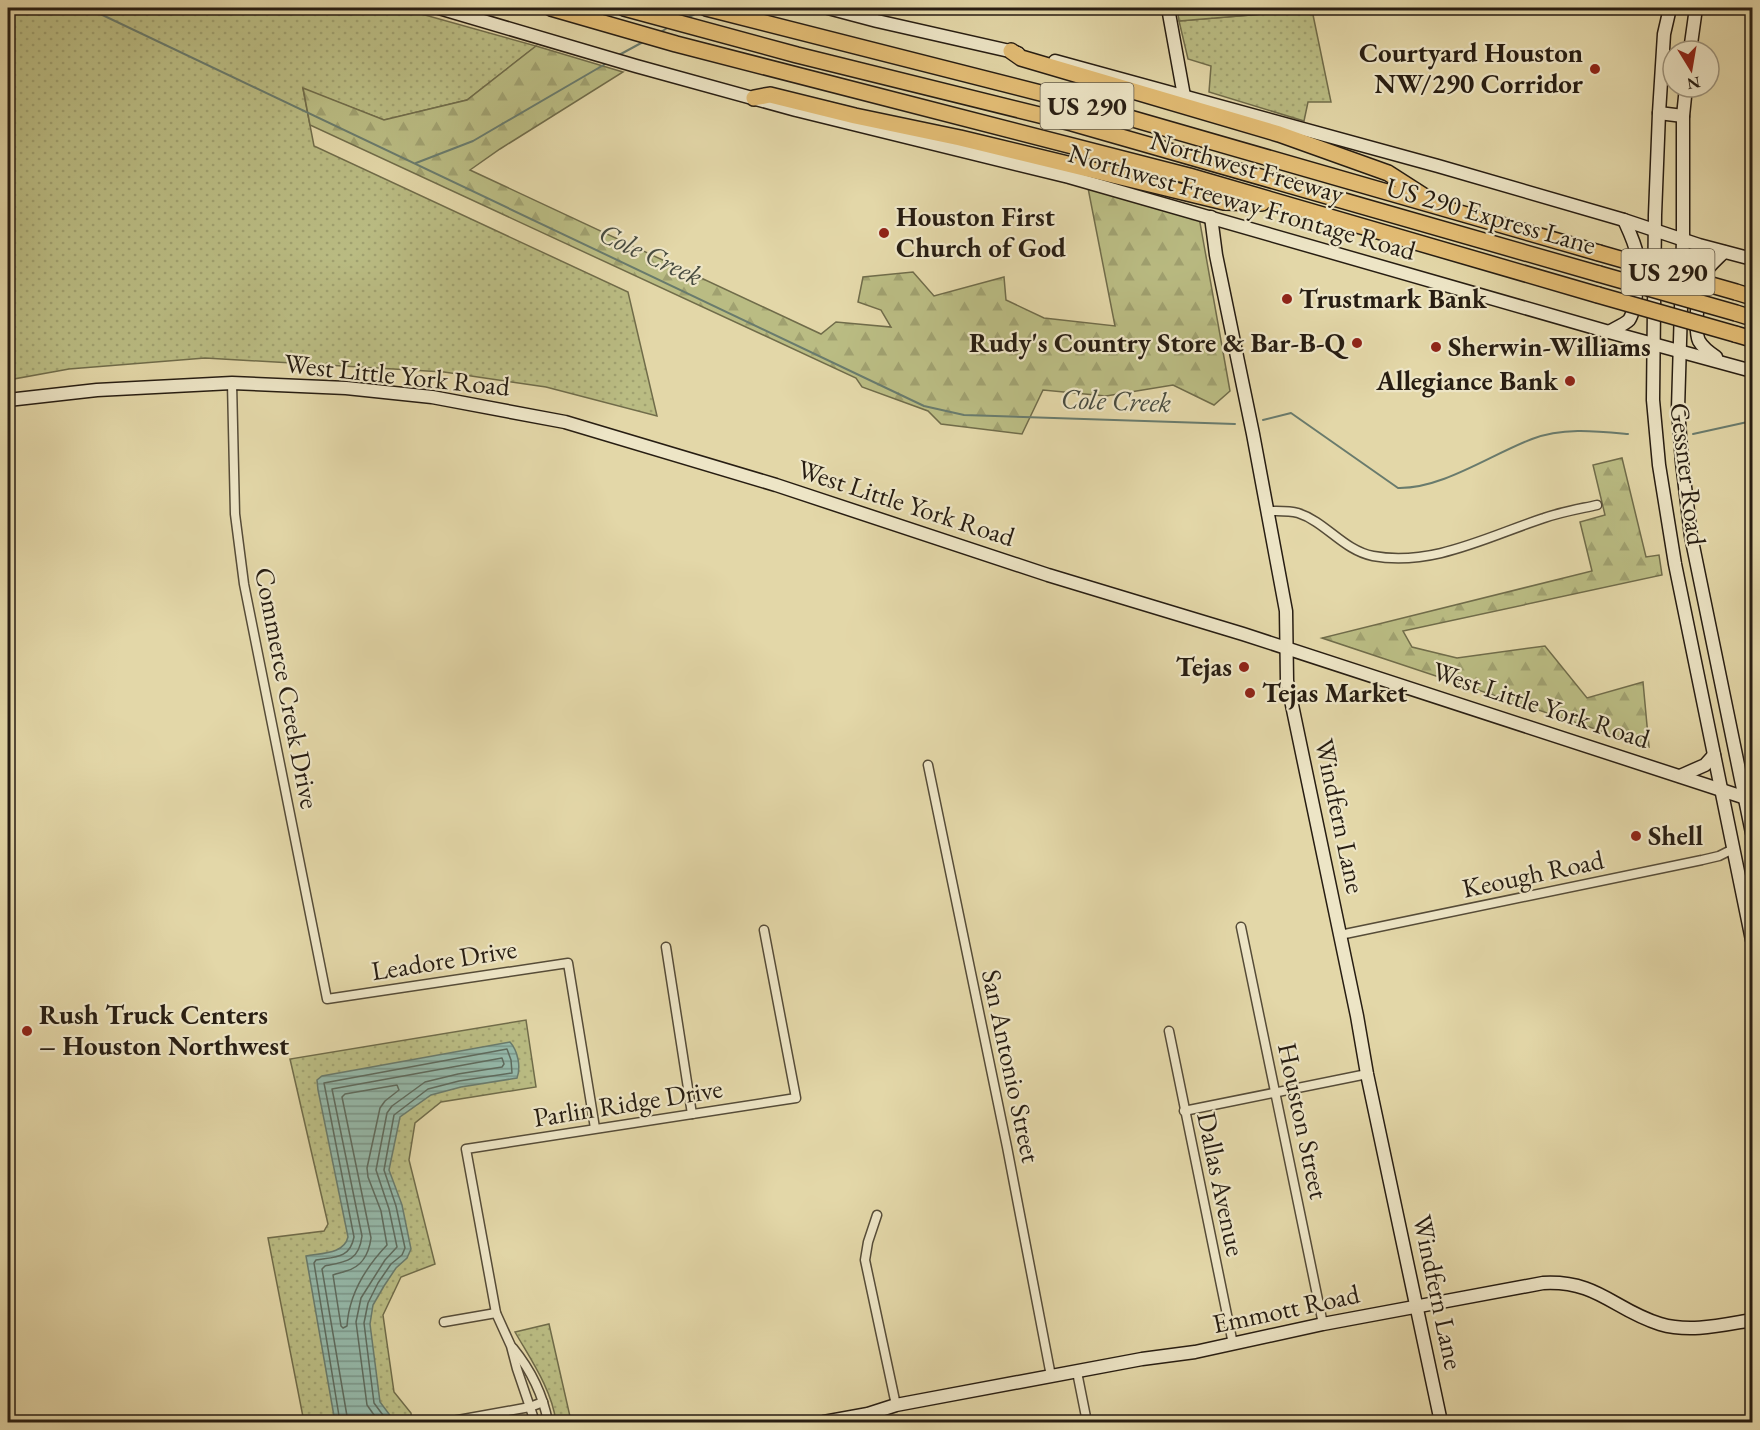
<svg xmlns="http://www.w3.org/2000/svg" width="1760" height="1430" font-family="'EB Garamond',serif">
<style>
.grass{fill:url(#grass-dots);stroke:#706c4a;stroke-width:1.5}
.forest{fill:url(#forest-firs);stroke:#706c4a;stroke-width:1.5}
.water{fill:url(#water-rules);stroke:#697b6d;stroke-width:1.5}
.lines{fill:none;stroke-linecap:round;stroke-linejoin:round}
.shore{stroke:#5e6b5e;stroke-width:1.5}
.stream{stroke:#697b6d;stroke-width:2}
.street-casing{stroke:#564c38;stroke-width:11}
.secondary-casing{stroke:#271d12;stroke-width:15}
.highway-casing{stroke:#271d12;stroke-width:18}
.street{stroke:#ede5c6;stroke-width:8}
.secondary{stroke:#ede5c6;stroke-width:12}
.highway{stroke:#e2bc74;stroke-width:15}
.highway-bridge-casing{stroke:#271d12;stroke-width:18;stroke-linecap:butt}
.highway-bridge{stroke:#e2bc74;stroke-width:15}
.poi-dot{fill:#8f2418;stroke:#ede5c6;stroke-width:2}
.labels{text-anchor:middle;stroke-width:4.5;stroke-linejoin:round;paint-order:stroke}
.shield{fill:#ede5c6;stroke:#625948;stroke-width:1.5}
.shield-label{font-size:26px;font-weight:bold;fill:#271d12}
.poi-label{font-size:27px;font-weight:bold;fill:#271d12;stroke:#ede5c6;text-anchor:start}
.street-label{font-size:27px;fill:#271d12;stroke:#ede5c6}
.water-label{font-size:28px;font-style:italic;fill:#484c40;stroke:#ede5c6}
</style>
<defs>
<pattern id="grass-dots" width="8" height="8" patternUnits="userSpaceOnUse" patternTransform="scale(1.5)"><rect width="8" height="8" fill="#babc83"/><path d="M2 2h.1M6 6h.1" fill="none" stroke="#a0a170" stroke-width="1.8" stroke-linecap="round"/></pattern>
<pattern id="forest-firs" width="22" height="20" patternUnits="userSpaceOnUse" patternTransform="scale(1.5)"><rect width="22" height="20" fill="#babc83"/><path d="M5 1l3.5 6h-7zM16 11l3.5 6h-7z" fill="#a0a170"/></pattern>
<pattern id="water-rules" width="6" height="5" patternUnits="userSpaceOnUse" patternTransform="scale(1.5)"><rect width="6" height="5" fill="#95b9aa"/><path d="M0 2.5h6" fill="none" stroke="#7a9689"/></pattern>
</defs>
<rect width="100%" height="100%" fill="#e3d7a8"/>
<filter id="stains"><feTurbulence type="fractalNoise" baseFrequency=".00333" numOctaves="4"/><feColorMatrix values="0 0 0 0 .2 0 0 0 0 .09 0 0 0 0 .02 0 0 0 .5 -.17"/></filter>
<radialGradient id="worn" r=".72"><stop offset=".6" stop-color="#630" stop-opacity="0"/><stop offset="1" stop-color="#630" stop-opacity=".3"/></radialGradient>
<g class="grass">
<polygon points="8,8 400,8 536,46 467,100 384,120 303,89 314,146 628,292 657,416 546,387 444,372 205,358 69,369 8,380"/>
<polygon points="1312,10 1331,102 1308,102 1304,121 1209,92 1211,66 1188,59 1179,21"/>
<polygon points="526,1020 536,1087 441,1102 415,1123 409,1160 435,1264 401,1277 383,1315 394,1392 411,1413 412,1422 304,1422 268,1238 324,1231 328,1224 290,1059"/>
<path d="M549 1324 571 1421 605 1416 607 1422H556C552 1390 531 1360 515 1332Z"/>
</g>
<g class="forest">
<polygon points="1177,8 1312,8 1312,10 1179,21"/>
<polygon points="536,46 623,72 500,149 470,170 821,334 836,322 891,327 881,310 858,302 863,277 913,272 934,296 1004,277 1006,300 1044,318 1115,326 1088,188 1199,217 1230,391 1214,405 1173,385 1106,396 1043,390 1022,434 941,424 928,411 862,387 856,378 310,125 303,88 384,120 467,100"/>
<polygon points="1622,458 1646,557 1659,555 1662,575 1403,631 1412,647 1457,658 1545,646 1587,698 1643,682 1649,747 1322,638 1592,571 1580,522 1605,515 1593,465"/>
</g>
<path class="water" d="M510 1042C518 1051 521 1067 517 1078L461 1087 431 1095 400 1117 389 1170 402 1205 411 1249 407 1258 396 1268 384 1286 373 1305 370 1324 380 1402 395 1422H335L306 1256C322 1253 344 1254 348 1237L318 1090 317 1080 322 1076Z"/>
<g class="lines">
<g class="shore">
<path d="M397 1085 399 1090 385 1101 380 1108 367 1168 368 1177 381 1211 387 1245C366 1267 349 1294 347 1326L343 1328 341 1326 333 1275C337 1273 341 1273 346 1271 362 1267 369 1253 371 1238L342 1097 345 1094Z"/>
<path d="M340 1422 314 1263 316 1260C334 1257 350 1259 354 1237L324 1083 507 1049 511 1060 512 1073 459 1081 428 1089 394 1115 384 1170 396 1206 405 1248 402 1255 391 1264 378 1283 368 1303 364 1323 374 1403 388 1422"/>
<path d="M348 1422 322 1269 325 1266C346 1262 359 1261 362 1236L332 1089 502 1058 504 1064 502 1067 458 1074 425 1082 392 1106 387 1113 376 1170 389 1209 397 1247 385 1260 361 1298 356 1322 367 1405 379 1422"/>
</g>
<g class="stream">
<polyline points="77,8 94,11 924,406 964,415 1235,424"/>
<polyline points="685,19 701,11"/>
<polyline points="659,33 669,27"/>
<polyline points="619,55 643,42"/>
<polyline points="416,163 473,141 607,63"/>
<path d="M1263 420 1291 413 1398 488C1442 489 1490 455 1532 439 1562 427 1597 431 1628 434"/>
<polyline points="1693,434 1752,421"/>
</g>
<g class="street-casing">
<g id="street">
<polyline points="232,383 235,514 244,584 327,999 568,963 595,1128"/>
<path d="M1266 511C1277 511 1288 510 1298 513 1326 522 1343 550 1373 556 1432 567 1489 536 1544 518 1561 512 1579 509 1597 505"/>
<polyline points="928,765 1007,1147 1051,1376"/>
<polyline points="1241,927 1323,1324"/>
<polyline points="1340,935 1702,860 1719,856 1733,849"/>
<polyline points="666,947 692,1114"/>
<polyline points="1169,1031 1233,1344"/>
<polyline points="1184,1111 1367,1074"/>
<polyline points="877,1215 868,1242 865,1260 896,1405"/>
<polyline points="444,1322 496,1313"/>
<path d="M513 1348C530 1369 543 1395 548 1422"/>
<polyline points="1077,1372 1087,1422"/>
<polyline points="447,1422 530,1407 543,1402"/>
<polyline points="535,1422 517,1369 511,1346 496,1313 466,1149 796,1098 764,930"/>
</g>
</g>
<g class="secondary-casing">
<g id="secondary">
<polyline points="439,8 636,66 796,110 1069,177 1609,332 1752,371"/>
<polyline points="828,8 877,21 1018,53"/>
<polyline points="1168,8 1184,96"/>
<polyline points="1670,8 1664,34 1659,113 1655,215 1653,400 1659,465 1675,564 1752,940"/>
<polyline points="1690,51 1696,8"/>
<polyline points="1055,61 1438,166 1624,220 1699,245 1752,259"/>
<polyline points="1686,87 1683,116 1683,240 1678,409 1682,462 1691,536 1752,833"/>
<polyline points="1659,113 1683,116"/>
<polyline points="1211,217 1216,255 1253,434 1286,611 1287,681 1357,1016 1367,1074 1441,1422"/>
<path d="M1609 332C1615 328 1624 325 1629 320 1636 310 1640 268 1637 255 1635 243 1629 231 1624 220"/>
<path d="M1716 357C1710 353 1703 348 1699 341 1694 331 1698 288 1702 277 1707 267 1716 260 1724 252"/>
<polyline points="8,400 97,390 232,383 346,388 432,397 565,422 776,485 1048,575 1243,634 1752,800"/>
<polyline points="1680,776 1705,765 1714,755"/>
<path d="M824 1422 868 1414 896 1405 1142 1359 1195 1352 1323 1324 1543 1283C1598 1280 1614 1310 1660 1324 1690 1333 1722 1325 1752 1320"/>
</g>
</g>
<g class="highway-casing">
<g id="highway">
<polyline points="551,8 676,44 1189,176 1598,295"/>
<polyline points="624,8 797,55 1072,123 1599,274"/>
<polyline points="706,8 1060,98 1599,253"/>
<polyline points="1011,51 1021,58 1279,134 1388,173 1427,198"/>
<polyline points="754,98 770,95 855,116 960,138 1224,202 1262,203"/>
<polyline points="1736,292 1752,297"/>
<polyline points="1736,313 1752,318"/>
<polyline points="1735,334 1752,339"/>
</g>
</g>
<use href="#street" class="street"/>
<use href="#secondary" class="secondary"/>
<use href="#highway" class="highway"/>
<g class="highway-bridge-casing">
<g id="highway-bridge">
<polyline points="1599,253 1736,292"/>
<polyline points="1599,274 1736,313"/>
<polyline points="1598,295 1735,334"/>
</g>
</g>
<use href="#highway-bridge" class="highway-bridge"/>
</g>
<g class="poi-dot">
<circle cx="1595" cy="69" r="6"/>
<circle cx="884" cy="233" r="6"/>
<circle cx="1287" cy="299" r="6"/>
<circle cx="1357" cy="343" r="6"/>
<circle cx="1436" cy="347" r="6"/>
<circle cx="1570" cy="381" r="6"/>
<circle cx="1244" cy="667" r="6"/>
<circle cx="1250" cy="693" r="6"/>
<circle cx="1636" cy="836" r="6"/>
<circle cx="27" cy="1031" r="6"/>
</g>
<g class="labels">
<g class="shield">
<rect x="1040.5" y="83" width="93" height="46" rx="4.5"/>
<rect x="1621.5" y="249" width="93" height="46" rx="4.5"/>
</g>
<g class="shield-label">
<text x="1087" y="115">US 290</text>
<text x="1668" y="281">US 290</text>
</g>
<g class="poi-label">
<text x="1583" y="62" text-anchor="end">Courtyard Houston<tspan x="1583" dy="31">NW/290 Corridor</tspan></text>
<text x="896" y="226">Houston First<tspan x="896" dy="31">Church of God</tspan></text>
<text x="1299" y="308">Trustmark Bank</text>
<text x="1345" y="352" text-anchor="end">Rudy's Country Store &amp; Bar-B-Q</text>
<text x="1448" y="356">Sherwin-Williams</text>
<text x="1558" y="390" text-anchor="end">Allegiance Bank</text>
<text x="1232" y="676" text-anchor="end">Tejas</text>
<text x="1262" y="702">Tejas Market</text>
<text x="1648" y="845">Shell</text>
<text x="39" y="1024">Rush Truck Centers<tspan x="39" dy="31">– Houston Northwest</tspan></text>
</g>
<g class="street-label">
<text transform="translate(1247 167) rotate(16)" y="9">Northwest Freeway</text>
<text transform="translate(1242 202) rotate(16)" y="9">Northwest Freeway Frontage Road</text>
<text transform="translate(1491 216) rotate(16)" y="9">US 290 Express Lane</text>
<text transform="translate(397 375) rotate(6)" y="9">West Little York Road</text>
<text transform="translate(1688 474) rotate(83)" y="9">Gessner Road</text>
<text transform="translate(906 503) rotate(18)" y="9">West Little York Road</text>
<text transform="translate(287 688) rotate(79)" y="9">Commerce Creek Drive</text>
<text transform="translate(1541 705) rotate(18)" y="9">West Little York Road</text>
<text transform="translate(1340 816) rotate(78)" y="9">Windfern Lane</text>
<text transform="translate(1533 874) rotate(-12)" y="9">Keough Road</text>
<text transform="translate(444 960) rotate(-9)" y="9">Leadore Drive</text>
<text transform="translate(1011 1066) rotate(78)" y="9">San Antonio Street</text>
<text transform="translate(628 1103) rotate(-9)" y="9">Parlin Ridge Drive</text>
<text transform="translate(1303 1121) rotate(78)" y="9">Houston Street</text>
<text transform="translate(1221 1184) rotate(78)" y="9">Dallas Avenue</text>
<text transform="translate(1438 1292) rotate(78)" y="9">Windfern Lane</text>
<text transform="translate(1286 1309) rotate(-12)" y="9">Emmott Road</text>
</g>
<g class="water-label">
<text transform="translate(651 254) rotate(25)" y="10">Cole Creek</text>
<text transform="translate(1116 400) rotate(2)" y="10">Cole Creek</text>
</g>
</g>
<rect width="1760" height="1430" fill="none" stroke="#e3d7a8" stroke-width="30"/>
<rect x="9" y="9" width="1742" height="1412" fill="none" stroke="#271d12" stroke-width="3"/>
<rect x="15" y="15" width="1730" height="1400" fill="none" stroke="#271d12" stroke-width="1.5"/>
<g transform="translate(1691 69) rotate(169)"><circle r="28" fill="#ede5c6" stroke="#9e957e" stroke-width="1.5"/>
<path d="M0-4.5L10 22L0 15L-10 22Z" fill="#8f2418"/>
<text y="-9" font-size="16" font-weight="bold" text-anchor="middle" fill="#271d12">N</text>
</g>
<rect width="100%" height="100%" filter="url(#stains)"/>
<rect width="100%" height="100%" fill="url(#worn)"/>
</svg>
